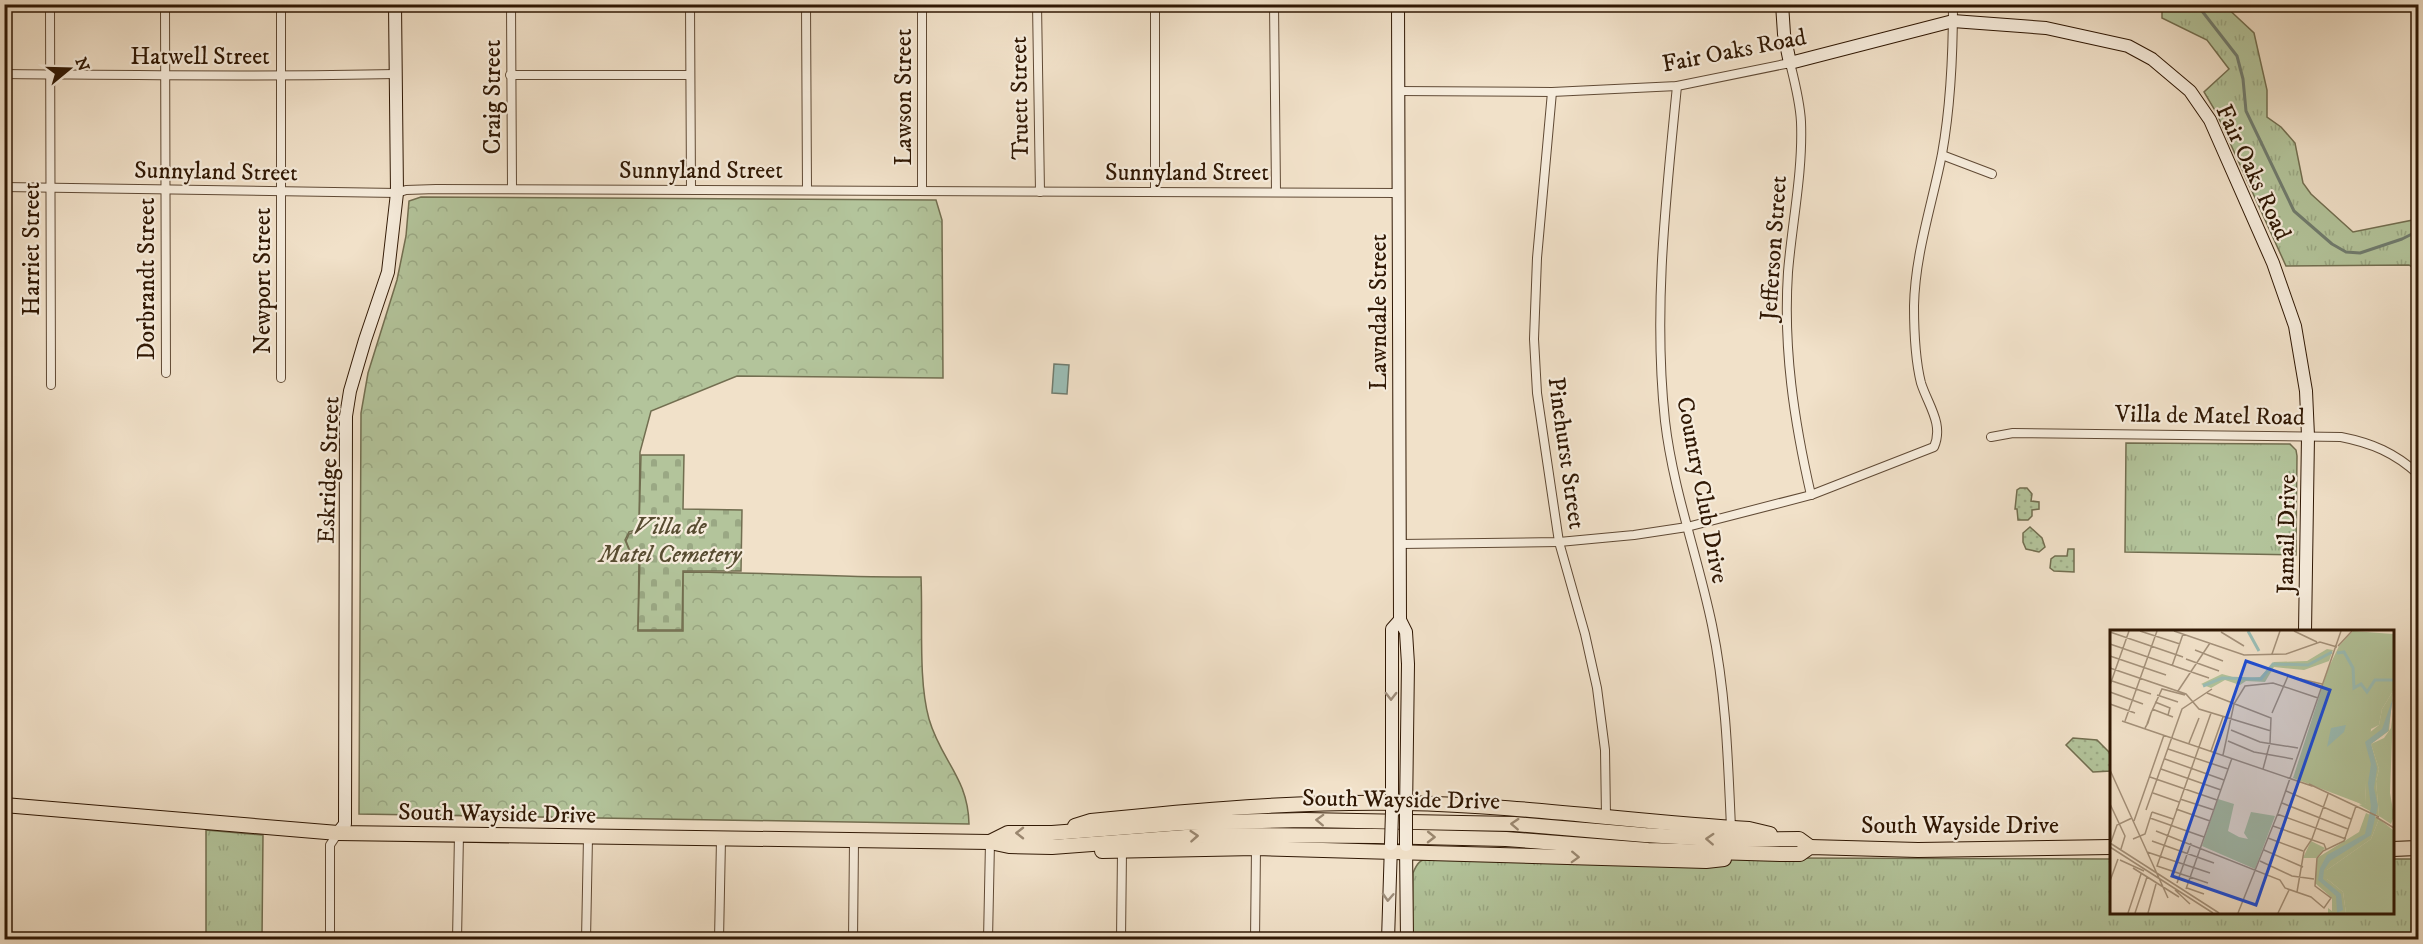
<svg xmlns="http://www.w3.org/2000/svg" width="2423" height="944" font-family="'IM FELL DW Pica',serif">
<style>
.grass{fill:url(#grass-tufts);stroke:#726e50;stroke-width:1.5}
.forest{fill:url(#forest-crowns);stroke:#726e50;stroke-width:1.5}
.cemetery{fill:url(#cemetery-stones);stroke:#726e50;stroke-width:1.5}
.park{fill:url(#park-dots);stroke:#726e50;stroke-width:1.5}
.water{fill:#9bbeb6;stroke:#707c6f;stroke-width:1.5}
.lines{fill:none;stroke-linecap:round;stroke-linejoin:round}
.stream{stroke:#707c6f;stroke-width:3}
.street-casing{stroke:#604a35;stroke-width:10}
.secondary-casing{stroke:#301804;stroke-width:14}
.primary-casing{stroke:#301804;stroke-width:16}
.street{stroke:#f6ecdc;stroke-width:8}
.secondary{stroke:#f6ecdc;stroke-width:12}
.primary{stroke:#f1e1c9;stroke-width:14}
.secondary-bridge-casing{stroke:#301804;stroke-width:14;stroke-linecap:butt}
.secondary-bridge{stroke:#f6ecdc;stroke-width:12}
.oneway{stroke:#9d8d7b}
.oneway2{stroke:#9a8770}
.labels{text-anchor:middle;stroke-width:4.5;stroke-linejoin:round;paint-order:stroke}
.street-label{font-size:24px;fill:#301804;stroke:#f6ecdc}
.park-label{font-size:24px;font-style:italic;fill:#574c31;stroke:#f6ecdc}
.inset-river{fill:none;stroke:#9bbeb6;stroke-width:3}
.inset-road{fill:none;stroke:#a4917a;stroke-width:1.5}
.view{fill:#1d4ed8;fill-opacity:0.15;stroke:#1d4ed8;stroke-width:3}
.inset-edge{fill:none;stroke:#301804;stroke-width:3}
</style>
<defs>
<pattern id="grass-tufts" width="24" height="20" patternUnits="userSpaceOnUse" patternTransform="scale(1.5)"><rect width="24" height="20" fill="#b3c49b"/><path d="M3 7l-1-3M5 7V3M7 7l1-3M15 17l-1-3M17 17v-4M19 17l1-3" fill="none" stroke="#9aa884"/></pattern>
<pattern id="forest-crowns" width="20" height="18" patternUnits="userSpaceOnUse" patternTransform="scale(1.5)"><rect width="20" height="18" fill="#b3c49b"/><path d="M2 6a3 3 0 1 1 6 0M12 15a3 3 0 1 1 6 0" fill="none" stroke="#9aa884"/></pattern>
<pattern id="cemetery-stones" width="16" height="16" patternUnits="userSpaceOnUse" patternTransform="scale(1.5)"><rect width="16" height="16" fill="#b3c49b"/><path d="M2 7V4a2 2 0 0 1 4 0v3zM10 15v-3a2 2 0 0 1 4 0v3z" fill="#9aa884"/></pattern>
<pattern id="park-dots" width="8" height="8" patternUnits="userSpaceOnUse" patternTransform="scale(1.5)"><rect width="8" height="8" fill="#b3c49b"/><path d="M2 2h.1M6 6h.1" fill="none" stroke="#9aa884" stroke-width="1.8" stroke-linecap="round"/></pattern>
</defs>
<rect width="100%" height="100%" fill="#f1e1c9"/>
<filter id="stains"><feTurbulence type="fractalNoise" baseFrequency=".00333" numOctaves="4"/><feColorMatrix values="0 0 0 0 .2 0 0 0 0 .09 0 0 0 0 .02 0 0 0 .5 -.17"/></filter>
<radialGradient id="worn" r=".72"><stop offset=".6" stop-color="#630" stop-opacity="0"/><stop offset="1" stop-color="#630" stop-opacity=".3"/></radialGradient>
<g class="grass">
<polygon points="2223,4 2254,33 2267,90 2267,117 2281,127 2295,143 2303,183 2311,194 2353,232 2418,219 2418,271 2409,265 2286,266 2216,112 2204,92 2229,69 2207,40 2162,18 2162,5"/>
<polygon points="2126,443 2290,444 2296,450 2297,456 2296,555 2125,552"/>
<polygon points="206,830 263,835 262,939 206,939"/>
<path d="M1430 857 2111 859V912H2392V859H2418V939L1412 940 1413 873C1417 863 1420 860 1430 857Z"/>
</g>
<path class="forest" d="M421 197 936 200 942 220 943 378 737 376 651 411 640 452 639 529 629 532 625 540 630 552 639 557 638 631H683V572C763 572 842 578 921 577 923 620 918 680 929 719 941 761 968 777 969 824L359 814 361 413 368 373 397 280 406 236 409 201Z"/>
<polygon class="cemetery" points="641,455 684,455 683,509 742,510 741,571 683,571 682,630 638,630 640,556 630,551 626,541 629,534 639,530"/>
<g class="park">
<polygon points="2020,488 2027,488 2032,494 2031,501 2039,502 2039,509 2032,510 2032,516 2028,520 2018,520 2017,509 2015,509 2017,490"/>
<polygon points="2030,527 2042,538 2045,547 2039,552 2026,549 2023,542 2023,533"/>
<polygon points="2068,549 2074,549 2074,572 2054,571 2050,568 2051,559 2055,556 2067,556"/>
<polygon points="2073,738 2097,740 2111,754 2111,771 2093,772 2066,745"/>
</g>
<polygon class="water" points="1054,364 1069,365 1067,394 1052,393"/>
<g class="lines">
<polyline class="stream" points="2200,4 2202,11 2237,56 2243,79 2246,111 2294,211 2332,244 2346,252 2360,253 2402,239 2418,231"/>
<g class="street-casing">
<g id="street">
<polyline points="50,4 51,385"/>
<polyline points="165,4 166,373"/>
<polyline points="281,4 281,378"/>
<polyline points="511,4 512,189"/>
<polyline points="690,4 691,189"/>
<polyline points="806,4 807,190"/>
<polyline points="1037,4 1040,192"/>
<polyline points="1155,4 1155,191"/>
<polyline points="1274,4 1276,192"/>
<path d="M4 74C135 75 265 77 395 74"/>
<polyline points="510,75 690,75"/>
<path d="M1677 86C1666 198 1653 309 1665 421 1673 490 1698 557 1712 625 1726 693 1728 759 1731 828"/>
<path d="M1398 91 1552 92 1677 86 1790 63C1795 83 1800 102 1801 122 1803 172 1792 223 1788 272 1783 348 1794 421 1811 495"/>
<polyline points="1552,92 1537,258 1534,339 1537,393 1559,542 1585,634 1597,688 1605,750 1606,816"/>
<polyline points="1942,155 1992,174"/>
<polyline points="4,187 397,193 406,190 436,189 1398,193"/>
<polyline points="922,189 922,4"/>
<path d="M1991 437 2013 433 2341 437C2372 443 2395 453 2418 474"/>
<path d="M1400 544 1559 542 1634 535 1687 527 1811 495 1934 447C1944 424 1928 405 1921 383 1915 359 1914 331 1914 306 1915 254 1932 205 1942 154 1951 104 1953 55 1953 4"/>
<polyline points="330,940 330,845 338,833"/>
<polyline points="457,940 459,834"/>
<polyline points="586,940 588,837"/>
<polyline points="719,940 721,839"/>
<polyline points="853,940 854,841"/>
<polyline points="988,940 990,842"/>
<polyline points="1121,940 1122,851"/>
<polyline points="1255,940 1256,848"/>
</g>
</g>
<g class="secondary-casing">
<g id="secondary">
<polyline points="1398,4 1400,620 1406,632 1408,664 1406,812"/>
<polyline points="1782,4 1784,34 1790,63 1953,21 2046,28 2128,46 2152,59 2190,91 2210,120 2273,263 2295,326 2306,391 2308,436 2305,632"/>
<polyline points="1392,811 1392,629 1400,620"/>
<polyline points="338,833 345,824 346,416 350,391 365,340 388,272 397,193 395,4"/>
<polyline points="1406,845 1407,940"/>
<polyline points="1388,940 1391,844"/>
</g>
</g>
<g class="primary-casing">
<g id="primary">
<polyline points="4,805 338,833 990,842 1009,846 1052,847 1212,835 1375,836 1506,839 1648,850 1782,854 1800,854 1810,847 1918,850 2111,847"/>
<path d="M1075 826 1091 821C1195 810 1299 801 1404 803 1520 805 1634 822 1749 829L1770 834"/>
<polyline points="990,842 1008,833 1052,833 1182,823 1305,820 1514,824 1645,835 1731,840 1799,839 1810,847"/>
<polyline points="2392,849 2418,848"/>
<polyline points="1102,851 1256,848 1706,861 1724,859"/>
</g>
</g>
<use href="#street" class="street"/>
<use href="#secondary" class="secondary"/>
<use href="#primary" class="primary"/>
<g class="secondary-bridge-casing">
<g id="secondary-bridge">
<polyline points="1391,844 1392,812"/>
<polyline points="1406,845 1406,812"/>
</g>
</g>
<use href="#secondary-bridge" class="secondary-bridge"/>
</g>
<defs><path id="oneway-chevron" d="M-2-3.5L2.5 0L-2 3.5" fill="none" stroke-width="1.6" stroke-linecap="round" stroke-linejoin="round" transform="scale(1.5)"/></defs>
<g class="oneway">
<use href="#oneway-chevron" transform="translate(1391 696) rotate(90)"/>
<use href="#oneway-chevron" transform="translate(1388 897) rotate(93)"/>
</g>
<g class="oneway2">
<use href="#oneway-chevron" transform="translate(1320 820) rotate(-178)"/>
<use href="#oneway-chevron" transform="translate(1515 824) rotate(-177)"/>
<use href="#oneway-chevron" transform="translate(1020 833) rotate(180)"/>
<use href="#oneway-chevron" transform="translate(1194 836) rotate(-4)"/>
<use href="#oneway-chevron" transform="translate(1431 837) rotate(1)"/>
<use href="#oneway-chevron" transform="translate(1710 839) rotate(-177)"/>
<use href="#oneway-chevron" transform="translate(1575 857) rotate(2)"/>
</g>
<g class="labels">
<g class="street-label">
<text transform="translate(1734 50) rotate(-11)" y="8">Fair Oaks Road</text>
<text x="200" y="64">Hatwell Street</text>
<text transform="translate(492 97) rotate(-90)" y="8">Craig Street</text>
<text transform="translate(903 97) rotate(-90)" y="8">Lawson Street</text>
<text transform="translate(1019 98) rotate(-91)" y="8">Truett Street</text>
<text x="701" y="178">Sunnyland Street</text>
<text transform="translate(216 171) rotate(1)" y="8">Sunnyland Street</text>
<text x="1187" y="180">Sunnyland Street</text>
<text transform="translate(2254 172) rotate(65)" y="8">Fair Oaks Road</text>
<text transform="translate(1773 248) rotate(-86)" y="8">Jefferson Street</text>
<text transform="translate(31 249) rotate(-90)" y="8">Harriet Street</text>
<text transform="translate(146 279) rotate(-90)" y="8">Dorbrandt Street</text>
<text transform="translate(262 281) rotate(-90)" y="8">Newport Street</text>
<text transform="translate(1378 312) rotate(-90)" y="8">Lawndale Street</text>
<text transform="translate(2210 415) rotate(1)" y="8">Villa de Matel Road</text>
<text transform="translate(1567 453) rotate(82)" y="8">Pinehurst Street</text>
<text transform="translate(328 470) rotate(-88)" y="8">Eskridge Street</text>
<text transform="translate(1703 490) rotate(79)" y="8">Country Club Drive</text>
<text transform="translate(2286 534) rotate(-89)" y="8">Jamail Drive</text>
<text transform="translate(1401 799) rotate(1)" y="8">South Wayside Drive</text>
<text transform="translate(497 813) rotate(1)" y="8">South Wayside Drive</text>
<text x="1960" y="833">South Wayside Drive</text>
</g>
<g class="park-label">
<text x="670" y="534">Villa de<tspan x="670" dy="28">Matel Cemetery</tspan></text>
</g>
</g>
<g transform="translate(2110 630)">
<rect width="284" height="284" fill="#f1e1c9"/>
<path d="M243 1 283 4V61L272 79 269 95 261 99 254 175 183 148 218 39 229 16ZM217 19 223 20 219 31 194 40 164 37 155 52 136 51 130 55 115 50 101 58 91 54 112 44 130 49 150 47 164 32 197 31Z" fill="#b3c49b"/>
<path d="M259 26V33L252 38V50L245 56 244 36 248 29ZM241 43 242 58 252 56 256 64 230 65ZM238 116 242 128 238 137 221 128ZM255 141 256 173 253 175 241 169 250 164ZM108 169 124 174 118 201 129 207 138 209 134 203 141 182 165 186 145 239 92 216Z" fill="#b3c49b"/>
<path d="M283 82 280 163 284 186 281 194 269 186 266 151 269 139 261 114 274 108 281 98ZM269 189 283 200V283H236L233 262 217 249V240L261 209Z" fill="#b3c49b"/>
<path d="M283 61 279 101 261 114 269 139 266 151 269 186 249 175 256 173 255 132 249 111 269 95 272 79ZM256 183 269 189 261 209 217 240V249L233 262 236 283H218V278L222 281V268L205 253 207 228 249 202ZM201 211 215 218 206 228H193Z" fill="#b3c49b"/>
<path d="M283 68 278 101 261 114 267 138 264 158 268 176 261 205 220 231 214 240 213 249 231 264 233 280 227 283 226 266 208 250 210 238 217 225 255 204 261 177 258 153 261 134 255 112 272 99ZM236 95 234 102 217 117 221 98Z" fill="#9bbeb6"/>
<path class="inset-river" d="M138 1 149 21M227 23 234 22 243 38 244 58 251 54 257 62 265 50H284M93 56 112 48 151 49 163 34 198 35 222 22"/>
<path class="inset-road" d="M30 1 70 14M64 1 134 25 176 24 210 12 227 17M184 1 207 12M0 2 73 27M111 2 134 16M0 14 99 48M228 16 242 1M85 20 113 31M162 24 170 1M0 26 56 45M76 29 109 41M62 36 73 4M0 38 76 64 89 79 161 101M2 51 41 64M0 55 19 1M68 61 100 13M0 62 33 74M97 63 161 88 160 113 153 139M47 65 68 72M45 72 60 78 58 85M0 74 25 83M42 79 63 87M41 83 52 59 75 65M162 83 178 46 212 54M12 91 202 156M15 91 47 1M35 98 38 93 41 83 37 94M121 100 150 112 188 118M118 111 144 122 183 129M79 113 89 88M58 119 118 139M101 121 113 87M113 125 124 74 135 56 163 53 208 68M55 129 114 150M51 139 111 160M0 140 58 268M40 147 107 170M199 154 269 187M176 161 241 189M43 163 69 172M70 169 104 180M172 173 238 199M0 174 15 206 11 219M66 179 100 191M36 180 72 79 102 59M42 182 63 189M167 184 236 209M266 187 284 198M40 188 94 207M24 191 54 105M163 196 214 214 216 219M46 201 170 250 175 258 201 267 214 278 221 268 205 256 207 228 213 221 234 211 246 176M158 208 193 221M23 209 35 204 42 182M42 211 104 233M1 212 7 195 22 188M0 213 109 283M0 217 103 283M154 220 193 237M37 222 100 243M10 230 34 241M150 231 182 246 204 249M23 238 69 267M0 251 8 229M67 253 81 213M98 253 47 236 101 83M77 258 94 264M76 259 122 128M65 260 80 274M187 262 194 221 202 209 218 164M18 283 31 244M25 283 37 247M38 283 46 254M128 283 168 183 231 1M168 283 179 260"/>
<path class="view" d="M136 31 220 60 146 275 62 246Z"/>
<rect width="284" height="284" class="inset-edge"/>
</g>
<rect width="2423" height="944" fill="none" stroke="#f1e1c9" stroke-width="24"/>
<rect x="6" y="6" width="2411" height="932" fill="none" stroke="#301804" stroke-width="3"/>
<rect x="12" y="12" width="2399" height="920" fill="none" stroke="#301804" stroke-width="1.5"/>
<g transform="translate(69 69) rotate(71)" stroke="#f6ecdc" stroke-width="4.5" paint-order="stroke">
<path d="M0-4.5L10 22L0 15L-10 22Z" fill="#301804"/>
<text y="-9" font-size="16" font-weight="bold" text-anchor="middle" fill="#301804">N</text>
</g>
<rect width="100%" height="100%" filter="url(#stains)"/>
<rect width="100%" height="100%" fill="url(#worn)"/>
</svg>
